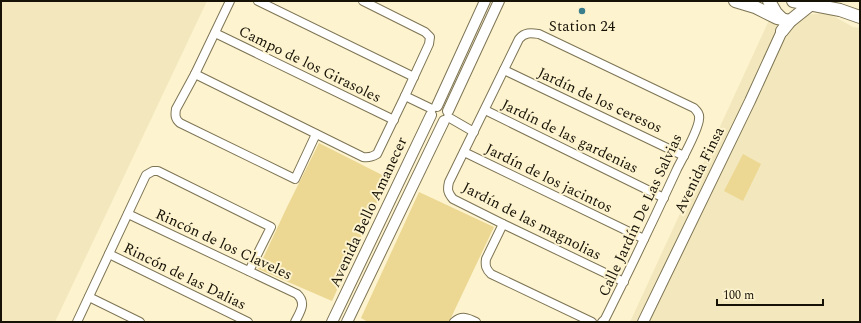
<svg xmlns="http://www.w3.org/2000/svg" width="861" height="323" font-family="Spectral,serif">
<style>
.built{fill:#f3e8bd}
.green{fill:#ecd892}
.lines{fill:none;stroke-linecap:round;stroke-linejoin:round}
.minor-casing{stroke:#7d7454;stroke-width:10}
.tertiary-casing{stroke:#7d7454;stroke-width:12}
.primary-casing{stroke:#7d7454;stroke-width:14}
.minor{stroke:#fff;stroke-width:8}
.tertiary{stroke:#fff;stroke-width:10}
.primary{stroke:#fff;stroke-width:12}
.poi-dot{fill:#3a7e8d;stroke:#fdf3cf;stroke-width:1.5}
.labels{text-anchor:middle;stroke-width:4;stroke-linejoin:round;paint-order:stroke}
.poi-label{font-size:15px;fill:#161206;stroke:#fdf3cf}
.street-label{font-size:15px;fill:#161206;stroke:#fdf3cf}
</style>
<rect width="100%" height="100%" fill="#fdf3cf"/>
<g class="built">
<polygon points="1,1 207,1 55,322 1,322"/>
<polygon points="828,13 853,27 860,28 860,322 630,322 770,18"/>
</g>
<g class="green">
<polygon points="319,143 388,178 332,301 258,269 287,207"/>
<polygon points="743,154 761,164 743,201 724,191"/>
<polygon points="419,192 494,227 449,322 368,322 361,318"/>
</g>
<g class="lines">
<g class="minor-casing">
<g id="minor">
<path d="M230 1 195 74 176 109C175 115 175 119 180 123L295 179 316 134"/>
<polyline points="258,1 414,77"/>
<polyline points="215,33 394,120"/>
<polyline points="504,70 684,156"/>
<path d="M195 74 363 157C369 158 372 157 377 154L405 96 429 44 430 37 425 32 363 1"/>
<polyline points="405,96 432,109"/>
<polyline points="485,110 664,198"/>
<polyline points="448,117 474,132"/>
<polyline points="464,152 644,239"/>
<path d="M128 214 297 294C307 303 300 312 295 322"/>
<path d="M503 224 486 259C485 266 486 269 491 274L592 322"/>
<polyline points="109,254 248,322"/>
<polyline points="89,297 140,322"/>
<polyline points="77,322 146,175 153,171 158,171 271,227 249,271"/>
<path d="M454 322C462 315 468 318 476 322"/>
<path d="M602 322 605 319C630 269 654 219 677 169 682 159 699 129 699 119 700 114 697 111 694 108L539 34C531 33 525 32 519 39L449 182C447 190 448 193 453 199L503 224 624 282"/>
</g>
</g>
<g class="tertiary-casing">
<g id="tertiary">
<polyline points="437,106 485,1"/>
<polyline points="448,111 499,1"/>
<polyline points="332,322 431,115"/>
<polyline points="347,322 444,121"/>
<polyline points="643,322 750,101 782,31"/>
</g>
</g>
<g class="primary-casing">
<g id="primary">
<polyline points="735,1 755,7 777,18 790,21"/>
<polyline points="769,1 776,13 782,19"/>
<polyline points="793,1 840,10 860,17"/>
<polyline points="782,31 790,21 810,5"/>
</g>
</g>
<use href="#minor" class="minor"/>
<use href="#tertiary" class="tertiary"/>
<use href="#primary" class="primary"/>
</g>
<circle class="poi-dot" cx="582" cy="11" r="4"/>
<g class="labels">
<g class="poi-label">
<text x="582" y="31">Station 24</text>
</g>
<g class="street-label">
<text transform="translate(310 64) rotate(26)" y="5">Campo de los Girasoles</text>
<text transform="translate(600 100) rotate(25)" y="5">Jardín de los ceresos</text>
<text transform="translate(570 136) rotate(26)" y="5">Jardín de las gardenias</text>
<text transform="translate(699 170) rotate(-64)" y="5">Avenida Finsa</text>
<text transform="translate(549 178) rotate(26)" y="5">Jardín de los jacintos</text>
<text transform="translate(368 212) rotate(-65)" y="5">Avenida Bello Amanecer</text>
<text transform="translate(640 215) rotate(-65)" y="5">Calle Jardín De Las Salvias</text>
<text transform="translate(532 221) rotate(27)" y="5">Jardín de las magnolias</text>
<text transform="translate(224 244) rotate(25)" y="5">Rincón de los Claveles</text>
<text transform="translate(185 276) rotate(26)" y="5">Rincón de las Dalias</text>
</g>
</g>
<rect width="861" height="323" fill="none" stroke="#161206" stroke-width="4"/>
<path d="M717 299v6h106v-6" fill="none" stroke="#161206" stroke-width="2"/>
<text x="723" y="299" font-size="12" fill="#161206" stroke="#fdf3cf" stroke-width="3" paint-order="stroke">100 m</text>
</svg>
